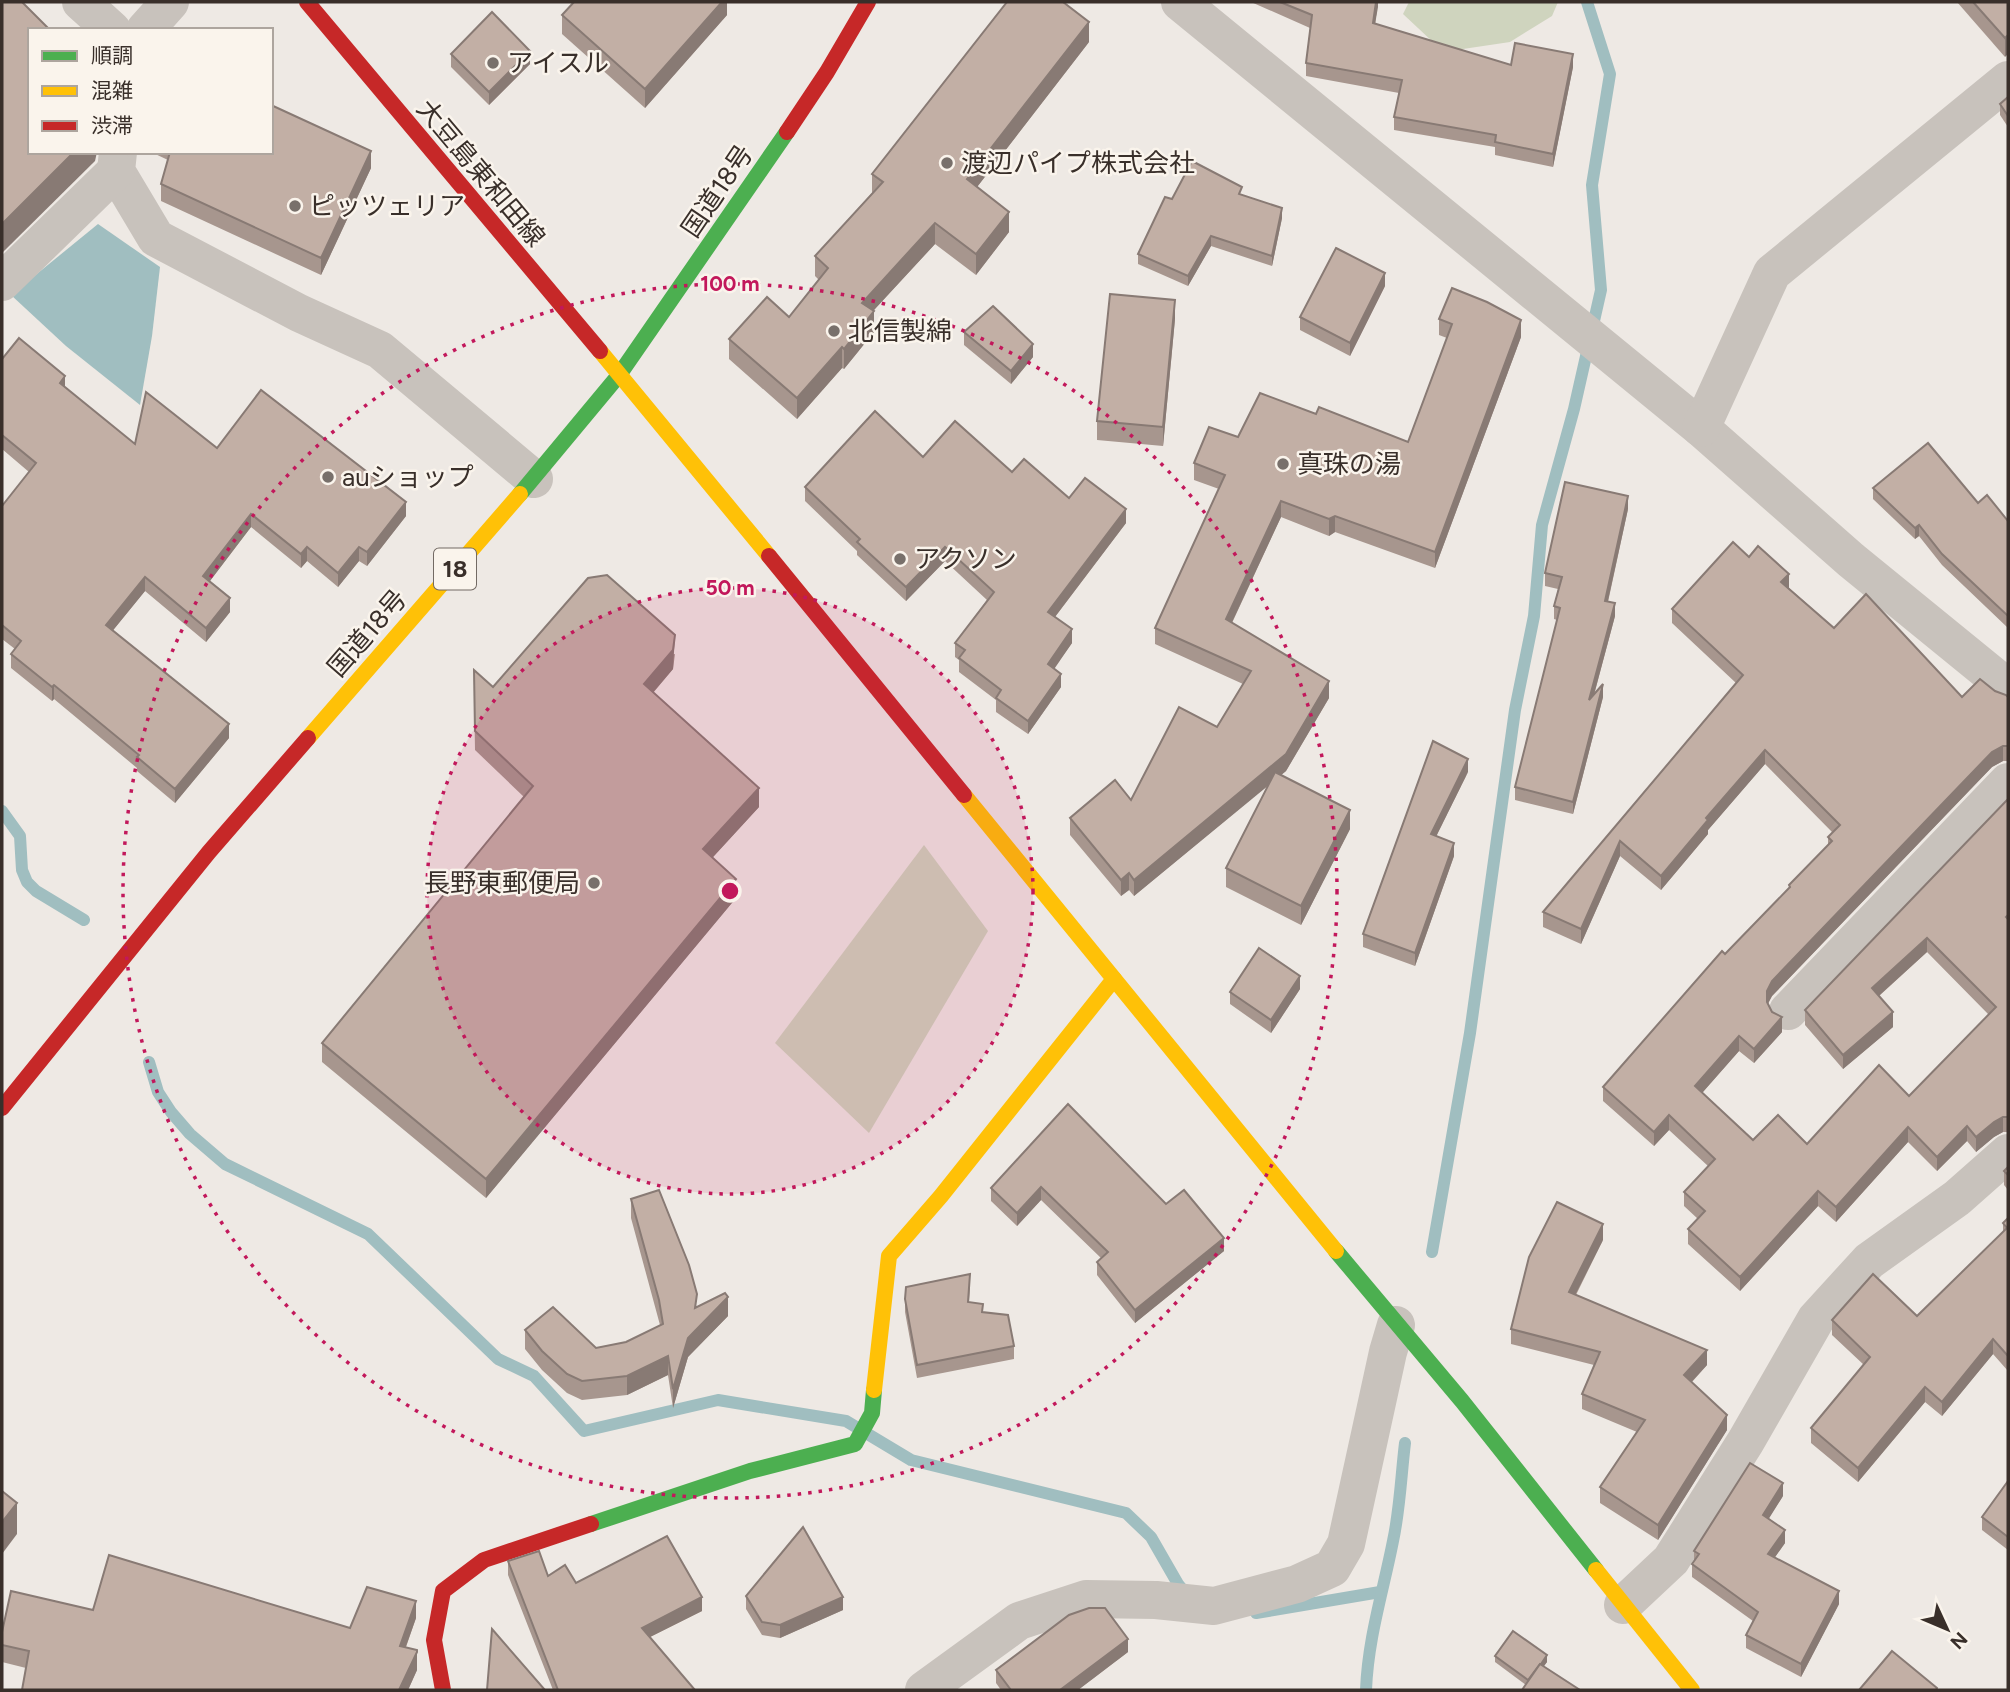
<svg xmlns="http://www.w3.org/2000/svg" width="2010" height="1692" font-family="Figtree,'Noto Sans JP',sans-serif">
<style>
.green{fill:#cfd4be}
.water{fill:#a0bec0}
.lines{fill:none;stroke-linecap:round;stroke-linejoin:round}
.stream{stroke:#a0bec0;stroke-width:12}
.street{stroke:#c8c2bc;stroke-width:38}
.fast{stroke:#4caf50;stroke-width:16}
.slow{stroke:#ffc107;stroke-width:16}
.jam{stroke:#c62828;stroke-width:16}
.wall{fill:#a7968e}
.shaded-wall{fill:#887a74}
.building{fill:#c2afa5;stroke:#887a74;stroke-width:2}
.ring{fill:none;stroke:#c2185b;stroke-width:3.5;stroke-dasharray:3.5 7}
.poi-dot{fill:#78706b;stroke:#faf4ec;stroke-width:2.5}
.labels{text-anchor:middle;stroke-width:5;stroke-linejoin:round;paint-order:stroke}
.shield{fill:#faf4ec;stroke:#736a64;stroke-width:2}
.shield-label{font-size:24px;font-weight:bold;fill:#392f2a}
.poi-label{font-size:26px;fill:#392f2a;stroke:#faf4ec;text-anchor:start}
.street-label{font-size:26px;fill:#392f2a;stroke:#faf4ec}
.centre{fill:#c2185b;stroke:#faf4ec;stroke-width:3.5}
.ring-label{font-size:21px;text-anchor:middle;font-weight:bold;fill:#c2185b;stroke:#faf4ec;stroke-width:5;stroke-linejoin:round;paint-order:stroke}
</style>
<rect width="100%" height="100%" fill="#eee9e4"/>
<g class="green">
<polygon points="1409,2 1558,2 1552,16 1510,42 1463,49 1452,50 1434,43 1403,14"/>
<polygon points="924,845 988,931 869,1133 775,1043"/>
</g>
<polygon class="water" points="98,224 160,267 152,336 140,405 66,346 11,295"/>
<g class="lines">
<g class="stream">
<polyline points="2,811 20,836 22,870 27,882 36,891 84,920"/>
<polyline points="149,1062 158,1092 171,1112 190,1134 225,1164 368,1234 498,1359 534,1376 584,1431 718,1400 846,1421 911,1460 1126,1513 1151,1537 1178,1584 1187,1595"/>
<polyline points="1432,1252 1470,1033 1515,710 1534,616 1542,525 1574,409 1601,290 1592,185 1610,74 1587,2"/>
<polyline points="1256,1613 1380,1592"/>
<path d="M1366 1690C1368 1638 1383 1592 1393 1541 1400 1509 1401 1476 1405 1443"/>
</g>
<g class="street">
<polyline points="81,2 112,30"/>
<polyline points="1180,2 1701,428 1851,560 2008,688"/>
<polyline points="145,30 170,2"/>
<polyline points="118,152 116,171 156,238 299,313 380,350 534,479"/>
<polyline points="2,282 116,171"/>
<polyline points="1701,428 1772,273 2008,80"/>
<polyline points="1788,1011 2008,782"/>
<polyline points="1623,1605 1671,1560 1746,1441 1816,1319 1869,1261 1957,1198 2008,1153"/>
<polyline points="924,1690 1019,1621 1086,1599 1156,1600 1214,1606 1297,1584 1332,1568 1346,1544 1388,1352 1396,1325"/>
</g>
<g class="fast">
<polyline points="520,494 619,375 787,132"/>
<polyline points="1336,1251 1462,1401 1596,1570"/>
<polyline points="591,1524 750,1471 855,1444 872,1413 874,1390"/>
</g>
<g class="slow">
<polyline points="600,351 769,556"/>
<polyline points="308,738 520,494"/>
<polyline points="964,795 1336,1251"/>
<polyline points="874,1390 889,1256 941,1196 1114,979"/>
<polyline points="1596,1570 1692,1690"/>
</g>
<g class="jam">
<polyline points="307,2 600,351"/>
<polyline points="787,132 827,72 868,2"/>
<polyline points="769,556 964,795"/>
<polyline points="2,1108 209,852 308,738"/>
<polyline points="443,1690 434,1640 443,1591 484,1560 591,1524"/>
</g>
</g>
<g class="wall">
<polygon points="727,2 727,15 645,108 562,34 562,15"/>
<polygon points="1251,2 1378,2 1375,24 1511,65 1573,67 1553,167 1495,155 1495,147 1394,130 1394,117 1399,93 1306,76 1306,63 1310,28"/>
<polygon points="1957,2 2008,2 2005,57"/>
<polygon points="1089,42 977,187 1009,232 976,275 935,244 873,311 874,332 844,369 842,368 797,419 729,359 729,339 789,317 819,280 815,276 815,256 872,193 872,174"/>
<polygon points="451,54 530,64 489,105 451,67"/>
<polygon points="2008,97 2008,127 2000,115 2000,104"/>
<polygon points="151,152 271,152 371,168 321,275 161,201 161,184 168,160"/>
<polygon points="1242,195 1282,218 1272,266 1211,246 1188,286 1138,264 1138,254 1172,199"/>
<polygon points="1385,286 1350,356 1300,330 1300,317"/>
<polygon points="1175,319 1163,446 1097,440 1097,421"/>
<polygon points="1439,319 1521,337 1435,568 1335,532 1329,536 1281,517 1232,623 1329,698 1286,771 1281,775 1350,829 1301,925 1226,887 1226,868 1268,785 1134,896 1129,890 1121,896 1070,835 1070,818 1131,800 1217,727 1243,684 1155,644 1155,628 1219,489 1194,480 1194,463 1238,437 1316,414 1408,442 1447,338 1439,335"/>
<polygon points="964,332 1033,357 1011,384 964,345"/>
<polygon points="2,359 65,387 135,444 217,448 406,516 367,566 359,561 338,587 307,561 301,568 251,527 210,581 230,612 206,642 145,591 113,630 229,738 175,803 137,771 137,768 54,699 52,701 11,668 11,654 15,649 2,639 2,506 29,472 2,449"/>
<polygon points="923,457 1012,472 1126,523 1055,617 1072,643 1054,668 1061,687 1028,734 996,712 996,700 959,672 959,660 955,657 955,643 987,600 945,561 906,601 857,555 857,551 805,501 805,487"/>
<polygon points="1873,488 1978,503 2008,521 2008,628 1942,565 1919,536 1915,539 1873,499"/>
<polygon points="1628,509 1608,602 1615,616 1594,695 1603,697 1573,814 1515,800 1515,787 1557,620 1554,619 1554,606 1558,589 1545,586 1545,573"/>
<polygon points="1749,557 1789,588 1834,628 1962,697 1995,691 2008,697 2008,761 2003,761 1992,767 1772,996 1768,1004 1782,1032 1754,1063 1739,1051 1702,1093 1753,1140 1807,1144 1909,1096 1989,1015 1927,952 1879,996 1893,1027 1843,1069 1805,1025 1805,1010 2008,799 2008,1132 2003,1132 1994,1137 1976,1152 1967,1141 1937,1171 1908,1142 1836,1222 1818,1206 1740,1291 1688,1244 1688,1229 1698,1219 1684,1206 1684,1192 1708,1166 1669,1130 1654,1146 1603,1101 1603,1087 1725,954 1789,888 1789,885 1828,845 1828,837 1833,833 1765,764 1708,830 1708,834 1661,890 1620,856 1581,944 1543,927 1543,912 1736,683 1672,623 1672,609"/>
<polygon points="675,654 673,669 653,693 759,807 712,858 736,898 486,1198 322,1062 322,1043 524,797 475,750 474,689 493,687"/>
<polygon points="1468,772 1436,836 1454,856 1415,966 1363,947 1363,934"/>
<polygon points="1300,989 1271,1033 1230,1004 1230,992"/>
<polygon points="1068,1104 1166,1204 1224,1251 1135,1323 1097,1275 1097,1262 1101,1258 1041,1200 1017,1226 991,1201 991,1188"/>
<polygon points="2008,1167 2008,1190 2004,1185 2004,1171"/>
<polygon points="631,1199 697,1307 728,1316 688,1357 673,1408 668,1375 627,1395 582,1400 567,1393 542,1370 525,1349 525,1330 596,1348 626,1342 660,1325 631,1218"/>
<polygon points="2008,1218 2008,1371 1993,1354 1942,1416 1925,1402 1858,1482 1811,1443 1811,1428 1864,1365 1832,1335 1832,1320 1917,1316 2003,1232 2003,1223"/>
<polygon points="1603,1240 1576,1295 1707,1365 1692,1382 1727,1430 1658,1540 1600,1503 1600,1487 1637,1432 1582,1409 1582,1394 1594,1365 1511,1344 1511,1329"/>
<polygon points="970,1287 969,1302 983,1312 1014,1346 1014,1359 917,1378 905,1312 905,1299"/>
<polygon points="2008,1481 2008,1550 1982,1530 1982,1517"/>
<polygon points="1783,1496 1768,1519 1785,1543 1775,1557 1839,1604 1801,1677 1746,1648 1746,1635 1753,1621 1692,1577 1692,1564 1694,1561 1694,1551"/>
<polygon points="508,1561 548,1576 702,1611 650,1637 695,1690 553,1690 508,1575"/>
<polygon points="746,1596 843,1610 780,1638 762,1635 746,1609"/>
<polygon points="93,1610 350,1628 416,1618 406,1647 417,1670 408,1690 22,1690 26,1668 2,1662 2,1632"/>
<polygon points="1128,1652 1078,1690 1001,1690 996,1683 996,1670"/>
<polygon points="1495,1656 1547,1662 1526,1685 1495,1662"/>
</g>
<g class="shaded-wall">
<polygon points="722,2 727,2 727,15 645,108 645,89"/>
<polygon points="1376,2 1378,2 1378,7 1373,36 1373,23"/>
<polygon points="1089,22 1089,42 967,200 967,179"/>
<polygon points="2008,35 2008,54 2005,57 2005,38"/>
<polygon points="530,51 530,64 489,105 489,92"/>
<polygon points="1573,54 1573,67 1553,167 1553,154"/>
<polygon points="371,151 371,168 321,275 321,258"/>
<polygon points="74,152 97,152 95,161 2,253 2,224"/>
<polygon points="1282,208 1282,218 1272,266 1272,256"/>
<polygon points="1009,212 1009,232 976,275 976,254"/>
<polygon points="935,223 935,244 862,323 862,303"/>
<polygon points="1211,236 1211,246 1188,286 1188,276"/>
<polygon points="1385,273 1385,286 1350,356 1350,343"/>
<polygon points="1175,300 1175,319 1163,446 1163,427"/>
<polygon points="874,311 874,332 844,369 844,349"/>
<polygon points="1521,320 1521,337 1435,568 1435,552"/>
<polygon points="1033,344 1033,357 1011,384 1011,371"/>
<polygon points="842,347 842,368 797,419 797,398"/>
<polygon points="65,376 65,390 60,383"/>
<polygon points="1628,496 1628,509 1605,614 1605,601"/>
<polygon points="1281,501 1281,517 1226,635 1226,619"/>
<polygon points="406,502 406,516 367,566 367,552"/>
<polygon points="1126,509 1126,523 1048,626 1048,612"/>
<polygon points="251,514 251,527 203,590 203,576"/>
<polygon points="1335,516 1335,532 1329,536 1329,519"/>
<polygon points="1919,525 1919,536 1915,539 1915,528"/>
<polygon points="307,547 307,561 301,568 301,554"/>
<polygon points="359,547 359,561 338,587 338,573"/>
<polygon points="945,547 945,561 906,601 906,587"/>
<polygon points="1789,574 1789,588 1781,597 1781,582"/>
<polygon points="145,577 145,591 106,639 106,625"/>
<polygon points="230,598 230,612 206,642 206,628"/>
<polygon points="1615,603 1615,616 1589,713 1589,700"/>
<polygon points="1072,629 1072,643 1048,678 1048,664"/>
<polygon points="675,635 673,669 644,703 644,684"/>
<polygon points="1061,674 1061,687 1028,734 1028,721"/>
<polygon points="1329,681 1329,698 1286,771 1134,896 1134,880"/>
<polygon points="1603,684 1603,697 1573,814 1573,802"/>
<polygon points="54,685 54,699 52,701 52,687"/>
<polygon points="229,724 229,738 175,803 175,789"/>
<polygon points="2003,746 2003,761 1992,767 1772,996 1767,1005 1767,991 1772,981 1992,752"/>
<polygon points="1765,750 1765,764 1708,830 1708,834 1661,890 1661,876 1706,818"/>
<polygon points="1468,759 1468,772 1431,847 1431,834"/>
<polygon points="759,788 759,807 703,868 703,849"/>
<polygon points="1350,810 1350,829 1301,925 1301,906"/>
<polygon points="1620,841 1620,856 1581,944 1581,929"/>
<polygon points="1454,843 1454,856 1415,966 1415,953"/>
<polygon points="1129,873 1129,890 1121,896 1121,880"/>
<polygon points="736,879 736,898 486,1198 486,1179"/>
<polygon points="1927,938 1927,952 1872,1002 1872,988"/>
<polygon points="1300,976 1300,989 1271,1033 1271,1020"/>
<polygon points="1893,1012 1893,1027 1843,1069 1843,1055"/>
<polygon points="1782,1017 1782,1032 1754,1063 1754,1049"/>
<polygon points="1739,1036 1739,1051 1695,1101 1695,1086"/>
<polygon points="1669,1115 1669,1130 1654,1146 1654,1132"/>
<polygon points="2003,1117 2003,1132 1994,1137 1976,1152 1976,1137 1994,1122"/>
<polygon points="1967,1126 1967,1141 1937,1171 1937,1157"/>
<polygon points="1908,1127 1908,1142 1836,1222 1836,1207"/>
<polygon points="1041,1187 1041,1200 1017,1226 1017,1213"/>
<polygon points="1818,1191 1818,1206 1740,1291 1740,1277"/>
<polygon points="1603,1224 1603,1240 1569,1307 1569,1292"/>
<polygon points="1224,1238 1224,1251 1135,1323 1135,1310"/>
<polygon points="728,1297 728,1316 688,1357 673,1408 673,1389 688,1338"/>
<polygon points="1993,1339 1993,1354 1942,1416 1942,1402"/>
<polygon points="1707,1350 1707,1365 1684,1390 1684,1375"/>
<polygon points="668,1356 668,1375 627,1395 627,1376"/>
<polygon points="1925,1387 1925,1402 1858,1482 1858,1468"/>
<polygon points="1727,1415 1727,1430 1658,1540 1658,1525"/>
<polygon points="1783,1483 1783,1496 1763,1528 1763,1515"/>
<polygon points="17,1503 17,1534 2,1554 2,1522"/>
<polygon points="1785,1530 1785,1543 1768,1567 1768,1554"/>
<polygon points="1839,1591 1839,1604 1801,1677 1801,1664"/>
<polygon points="702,1597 702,1611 642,1641 642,1628"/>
<polygon points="843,1597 843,1610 780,1638 780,1625"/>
<polygon points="416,1601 416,1618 400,1663 400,1646"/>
<polygon points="1128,1639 1128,1652 1078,1690 1060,1690"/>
<polygon points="417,1652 417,1670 408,1690 399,1690"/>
<polygon points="1547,1655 1547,1662 1529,1687 1529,1680"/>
</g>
<g class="building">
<polygon points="2,2 22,2 50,30 30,30 30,152 74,152 2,224"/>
<polygon points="574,2 722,2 645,89 562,15"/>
<polygon points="1007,2 1063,2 1089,22 967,179 1009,212 976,254 935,223 862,303 874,311 844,349 842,347 797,398 729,339 767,297 789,317 828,268 815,256 883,182 872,174"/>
<polygon points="1280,2 1376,2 1373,23 1511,65 1515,43 1573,54 1553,154 1495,142 1496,135 1394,117 1402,80 1306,63 1312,15"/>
<polygon points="1973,2 2008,2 2008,35 2005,38"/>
<polygon points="492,12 530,51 489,92 451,54"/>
<polygon points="2008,97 2008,116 2000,104"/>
<polygon points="271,105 371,151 321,258 161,184 170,152 271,152"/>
<polygon points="1192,161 1242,187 1239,194 1282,208 1272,256 1211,236 1188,276 1138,254 1165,197 1172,199"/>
<polygon points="1336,248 1385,273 1350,343 1300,317"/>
<polygon points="1452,288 1487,302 1521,320 1435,552 1335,516 1329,519 1281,501 1226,619 1329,681 1286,754 1134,880 1129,873 1121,880 1070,818 1115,780 1131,800 1179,707 1217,727 1251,671 1155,628 1225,475 1194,463 1209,427 1238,437 1260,393 1316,414 1319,407 1408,442 1452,324 1439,319"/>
<polygon points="1110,294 1175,300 1163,427 1097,421"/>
<polygon points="993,306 1033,344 1011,371 964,332"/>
<polygon points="19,338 65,376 60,383 135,444 146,392 217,448 261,390 406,502 367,552 359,547 338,573 307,547 301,554 251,514 203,576 230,598 206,628 145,577 106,625 229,724 175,789 137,757 139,755 54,685 52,687 11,654 21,641 2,625 2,506 36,463 2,435 2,359"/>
<polygon points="875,411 923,457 955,421 1012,472 1024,459 1069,498 1085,478 1126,509 1048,612 1072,629 1048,664 1061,674 1028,721 996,698 1001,690 959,658 965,650 955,643 994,592 945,547 906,587 857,542 860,539 805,487"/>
<polygon points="1928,443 1978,503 1987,495 2008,521 2008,616 1942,554 1919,525 1915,528 1873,488"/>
<polygon points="1565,482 1628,496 1605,601 1615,603 1589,700 1603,684 1573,802 1515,787 1560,608 1554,606 1562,577 1545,573"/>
<polygon points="1733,542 1749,557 1758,546 1789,574 1781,582 1834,628 1866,594 1962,697 1980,679 1995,691 2006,695 2008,697 2008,746 2003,746 1992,752 1772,981 1767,991 1767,1002 1772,1012 1782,1017 1754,1049 1739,1036 1695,1086 1753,1140 1778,1115 1807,1144 1879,1065 1909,1096 1996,1007 1927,938 1872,988 1893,1012 1843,1055 1805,1010 2008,799 2008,915 2006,917 2008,919 2008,1117 2003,1117 1994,1122 1976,1137 1967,1126 1937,1157 1908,1127 1836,1207 1818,1191 1740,1277 1688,1229 1705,1211 1684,1192 1715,1159 1669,1115 1654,1132 1603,1087 1722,951 1725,954 1790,887 1789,885 1832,841 1828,837 1840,825 1765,750 1706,818 1708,820 1661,876 1620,841 1581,929 1543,912 1743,675 1672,609"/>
<polygon points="607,575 675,635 673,650 644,684 759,788 703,849 736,879 486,1179 322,1043 533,786 475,731 474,670 493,687 588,578"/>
<polygon points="1433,741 1468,759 1431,834 1454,843 1415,953 1363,934"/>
<polygon points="1275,772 1350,810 1301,906 1226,868"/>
<polygon points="1259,948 1300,976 1271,1020 1230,992"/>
<polygon points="1068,1104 1166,1204 1184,1190 1224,1238 1135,1310 1097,1262 1108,1252 1041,1187 1017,1213 991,1188"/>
<polygon points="2008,1167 2008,1175 2004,1171"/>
<polygon points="659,1190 689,1265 697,1294 695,1308 725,1293 728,1297 688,1338 673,1389 668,1356 627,1376 582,1381 567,1374 542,1351 525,1330 553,1307 596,1348 626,1342 663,1324 659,1300 631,1199"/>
<polygon points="1557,1202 1603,1224 1569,1292 1707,1350 1684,1375 1727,1415 1658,1525 1600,1487 1645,1420 1582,1394 1600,1352 1511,1329 1529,1257"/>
<polygon points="2008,1218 2008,1356 1993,1339 1942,1402 1925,1387 1858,1468 1811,1428 1870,1357 1832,1320 1873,1274 1917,1316 2007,1228 2003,1223"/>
<polygon points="970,1274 968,1302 983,1304 982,1312 1008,1315 1014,1346 917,1365 905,1299 906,1287"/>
<polygon points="1750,1463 1783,1483 1763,1515 1785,1530 1768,1554 1839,1591 1801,1664 1746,1635 1758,1612 1692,1564 1699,1554 1694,1551"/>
<polygon points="2008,1481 2008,1537 1982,1517"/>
<polygon points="2,1491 17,1503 2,1522"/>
<polygon points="803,1527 843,1597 780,1625 762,1622 746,1596"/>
<polygon points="667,1536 702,1597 642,1628 695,1690 558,1690 508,1561 539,1551 548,1576 565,1565 576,1583"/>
<polygon points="109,1555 350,1628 367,1587 416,1601 400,1646 417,1650 417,1652 399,1690 22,1690 29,1651 2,1645 2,1632 11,1591 93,1610"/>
<polygon points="1089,1608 1105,1608 1128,1639 1060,1690 1011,1690 996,1670 1069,1615"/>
<polygon points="492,1629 545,1690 487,1690"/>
<polygon points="1513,1631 1547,1655 1541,1664 1540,1664 1528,1680 1495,1656"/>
<polygon points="1892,1651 1937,1688 1936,1690 1859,1690"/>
<polygon points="1540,1664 1580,1690 1522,1690"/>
</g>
<circle cx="730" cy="891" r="303" fill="#c2185b" fill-opacity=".12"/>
<g class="ring">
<circle cx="730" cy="891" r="303"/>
<circle cx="730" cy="891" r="607"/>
</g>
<g class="poi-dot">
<circle cx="493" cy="63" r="7"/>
<circle cx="947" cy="163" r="7"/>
<circle cx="295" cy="206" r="7"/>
<circle cx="834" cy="331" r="7"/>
<circle cx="1283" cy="464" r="7"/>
<circle cx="328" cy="477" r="7"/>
<circle cx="900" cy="559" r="7"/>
<circle cx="594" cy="883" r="7"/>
</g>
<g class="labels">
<rect class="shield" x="434" y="548.5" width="42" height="41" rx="5"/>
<g class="shield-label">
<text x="455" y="577">18</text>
</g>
<g class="poi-label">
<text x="507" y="72">アイスル</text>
<text x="961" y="172">渡辺パイプ株式会社</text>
<text x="309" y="215">ピッツェリア</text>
<text x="848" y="340">北信製綿</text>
<text x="1297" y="473">真珠の湯</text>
<text x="342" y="486">auショップ</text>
<text x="914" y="568">アクソン</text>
<text x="580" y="892" text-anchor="end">長野東郵便局</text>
</g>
<g class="street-label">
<text transform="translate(481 173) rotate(50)" y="9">大豆島東和田線</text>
<text transform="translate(717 191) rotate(-56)" y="9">国道18号</text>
<text transform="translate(367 633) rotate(-49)" y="9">国道18号</text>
</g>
</g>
<circle cx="730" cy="891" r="10" class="centre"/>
<g class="ring-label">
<text x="730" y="291">100 m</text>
<text x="730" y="595">50 m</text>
</g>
<rect width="2010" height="1692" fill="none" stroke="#392f2a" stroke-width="7"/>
<rect x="28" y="28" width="245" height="126" fill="#faf4ec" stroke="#ada59e" stroke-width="2"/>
<rect x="42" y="51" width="35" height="10" fill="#4caf50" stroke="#ada59e" stroke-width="2"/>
<text x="91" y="63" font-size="21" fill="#392f2a">順調</text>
<rect x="42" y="86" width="35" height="10" fill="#ffc107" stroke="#ada59e" stroke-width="2"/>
<text x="91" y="98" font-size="21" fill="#392f2a">混雑</text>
<rect x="42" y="121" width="35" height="10" fill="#c62828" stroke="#ada59e" stroke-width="2"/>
<text x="91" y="133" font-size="21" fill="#392f2a">渋滞</text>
<g transform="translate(1947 1629) rotate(134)" stroke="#faf4ec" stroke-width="5" paint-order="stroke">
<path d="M0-5L12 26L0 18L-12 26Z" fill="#392f2a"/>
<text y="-10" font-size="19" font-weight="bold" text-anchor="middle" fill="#392f2a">N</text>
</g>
</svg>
